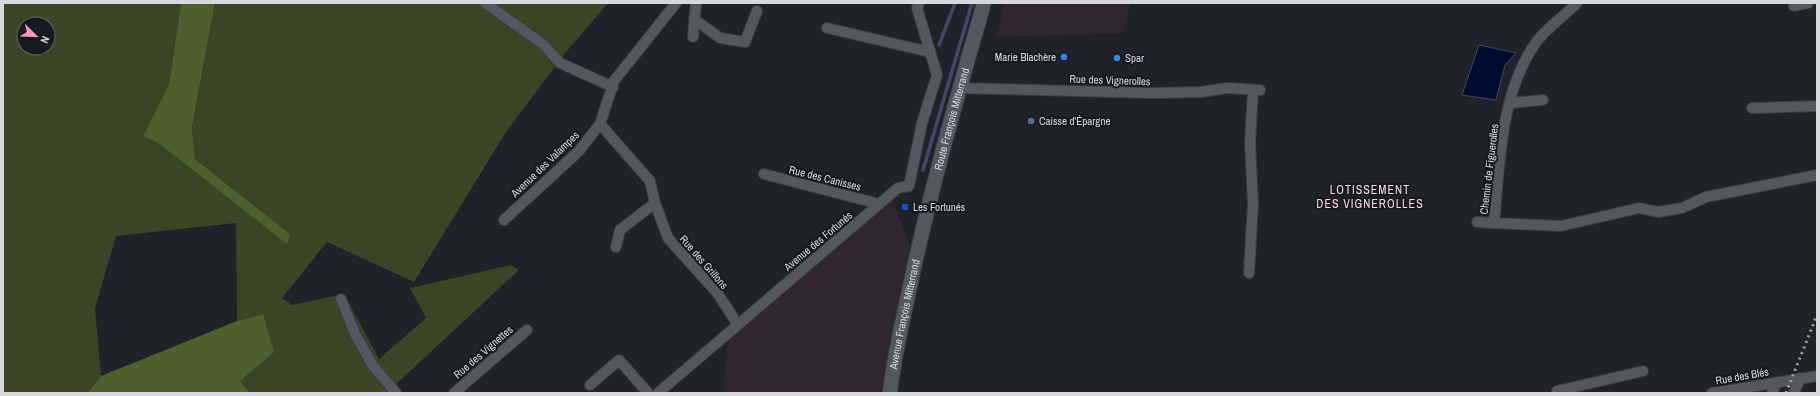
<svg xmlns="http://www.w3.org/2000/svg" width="1820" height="396" font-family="'Archivo Narrow',sans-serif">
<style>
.industrial{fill:#302533}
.green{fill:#3a4525;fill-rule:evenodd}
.forest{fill:#4e5f2e}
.water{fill:#000c2f;stroke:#404963}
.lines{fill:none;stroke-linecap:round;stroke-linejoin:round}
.stream{stroke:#404963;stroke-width:3.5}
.street-casing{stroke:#3a3d43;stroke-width:12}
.secondary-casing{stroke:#3a3d43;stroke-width:16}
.street{stroke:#53575f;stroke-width:10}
.secondary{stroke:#53575f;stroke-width:14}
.rail{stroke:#9ea0a6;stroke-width:3;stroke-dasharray:2 4;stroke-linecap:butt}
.shop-dot{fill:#3f7fe0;stroke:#16191f;stroke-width:1.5}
.service-dot{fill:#5c6f8a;stroke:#16191f;stroke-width:1.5}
.transit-dot{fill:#1a4fb4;stroke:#16191f;stroke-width:1.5}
.labels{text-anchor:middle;stroke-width:4;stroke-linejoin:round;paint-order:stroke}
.poi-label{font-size:11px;fill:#d6d8dd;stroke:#16191f;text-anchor:start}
.street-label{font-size:11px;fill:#d6d8dd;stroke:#16191f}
.neighbourhood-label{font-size:12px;letter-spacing:1px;fill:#f8d6de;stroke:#16191f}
</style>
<rect width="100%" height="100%" fill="#1f2229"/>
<g class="industrial">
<polygon points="1005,3 1131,3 1123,33 996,37"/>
<polygon points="892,199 916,260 890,393 723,393 728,339"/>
</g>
<path class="green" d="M3 3H181L169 84 143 136 161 145 290 234 195 159 192 127 215 3H608L566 52 506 132 414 282 327 242 282 298 292 305 344 294 379 359 426 318 410 288 511 265 519 270 394 386 382 393H250L240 381 263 314 237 321 236 223 116 236 95 308 101 376 87 393H3ZM24 24H48V48H24Z"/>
<g class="forest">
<polygon points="181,3 215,3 192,127 195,159 290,234 287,244 161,145 143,136 169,84"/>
<polygon points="263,314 274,352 240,381 250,393 87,393 101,376 237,321"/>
</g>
<polygon class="water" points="1479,45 1516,53 1505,65 1496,100 1462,95"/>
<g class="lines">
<g class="stream">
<polyline points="939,45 955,3"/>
<polyline points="923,170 972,3"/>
<polyline points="381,393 385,391"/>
</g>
<g class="street-casing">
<g id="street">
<polyline points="485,3 543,44 560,63 613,87"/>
<path d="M1577 3C1565 15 1547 28 1537 41 1500 92 1500 162 1494 223L1561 226 1639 208 1658 212 1682 208 1706 197 1817 175"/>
<polyline points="1794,3 1794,6 1808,3"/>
<polyline points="694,19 720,38 745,42 757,11"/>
<polyline points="827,28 930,52"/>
<polyline points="693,37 696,3"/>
<polyline points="959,88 1153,93 1201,92 1227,88 1260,90"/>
<polyline points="1510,103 1543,100"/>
<polyline points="1752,108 1817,106"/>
<polyline points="600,124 650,181 655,203 668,238 718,294 738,325"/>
<polyline points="764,174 879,204"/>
<polyline points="504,220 579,151 600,124 614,81 676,3"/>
<polyline points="1477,222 1494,223"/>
<polyline points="616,247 620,230 655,203"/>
<polyline points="1249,273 1253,203 1250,143 1253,90"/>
<polyline points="341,299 355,334 373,366 396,393"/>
<polyline points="590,385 619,360 648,393"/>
<polyline points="454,393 527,330"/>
<polyline points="658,393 898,188 909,186 922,123 937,75 917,8 919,3"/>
<polyline points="1557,393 1557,391 1643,371"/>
<polyline points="1712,393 1817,376"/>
<polyline points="1772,393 1777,382"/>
<polyline points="1794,393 1800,378"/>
</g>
</g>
<g class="secondary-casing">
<g id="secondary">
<path id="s1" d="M890 393C894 354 904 315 912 277 932 184 958 94 984 3"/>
</g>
</g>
<use href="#street" class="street"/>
<use href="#secondary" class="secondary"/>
<polyline class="rail" points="1786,393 1817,315"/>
</g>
<g class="shop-dot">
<circle cx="1064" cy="57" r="4"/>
<circle cx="1117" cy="58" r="4"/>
</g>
<circle class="service-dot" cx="1031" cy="121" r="4"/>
<rect class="transit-dot" x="901" y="203" width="8" height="8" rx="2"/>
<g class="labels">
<g class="poi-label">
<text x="1056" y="61" text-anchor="end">Marie Blachère</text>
<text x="1125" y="62">Spar</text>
<text x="1039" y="125">Caisse d'Épargne</text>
<text x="913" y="211">Les Fortunés</text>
</g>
<g class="street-label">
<text transform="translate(1110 80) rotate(2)" y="4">Rue des Vignerolles</text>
<text dy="4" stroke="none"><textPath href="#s1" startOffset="281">Route François Mitterrand</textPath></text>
<text transform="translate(545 164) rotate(-44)" y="4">Avenue des Valampes</text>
<text transform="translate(1489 169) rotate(-83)" y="4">Chemin de Figuerolles</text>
<text transform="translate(825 178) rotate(14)" y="4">Rue des Canisses</text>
<text transform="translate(818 241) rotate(-40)" y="4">Avenue des Fortunés</text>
<text transform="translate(704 262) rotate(49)" y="4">Rue des Grillons</text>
<text dy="4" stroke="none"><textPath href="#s1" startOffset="80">Avenue François Mitterrand</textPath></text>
<text transform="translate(483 352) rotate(-41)" y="4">Rue des Vignettes</text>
<text transform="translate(1742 376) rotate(-10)" y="4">Rue des Blés</text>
</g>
<g class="neighbourhood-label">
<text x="1370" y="194">LOTISSEMENT<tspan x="1370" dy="14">DES VIGNEROLLES</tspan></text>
</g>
</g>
<rect width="1820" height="396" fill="none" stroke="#d6d8dd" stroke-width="8"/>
<g transform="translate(36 36) rotate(113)"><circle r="19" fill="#16191f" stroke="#63656b"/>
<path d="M0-3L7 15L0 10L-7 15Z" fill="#f19ab2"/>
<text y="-6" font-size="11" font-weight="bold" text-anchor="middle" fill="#d6d8dd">N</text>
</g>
</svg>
